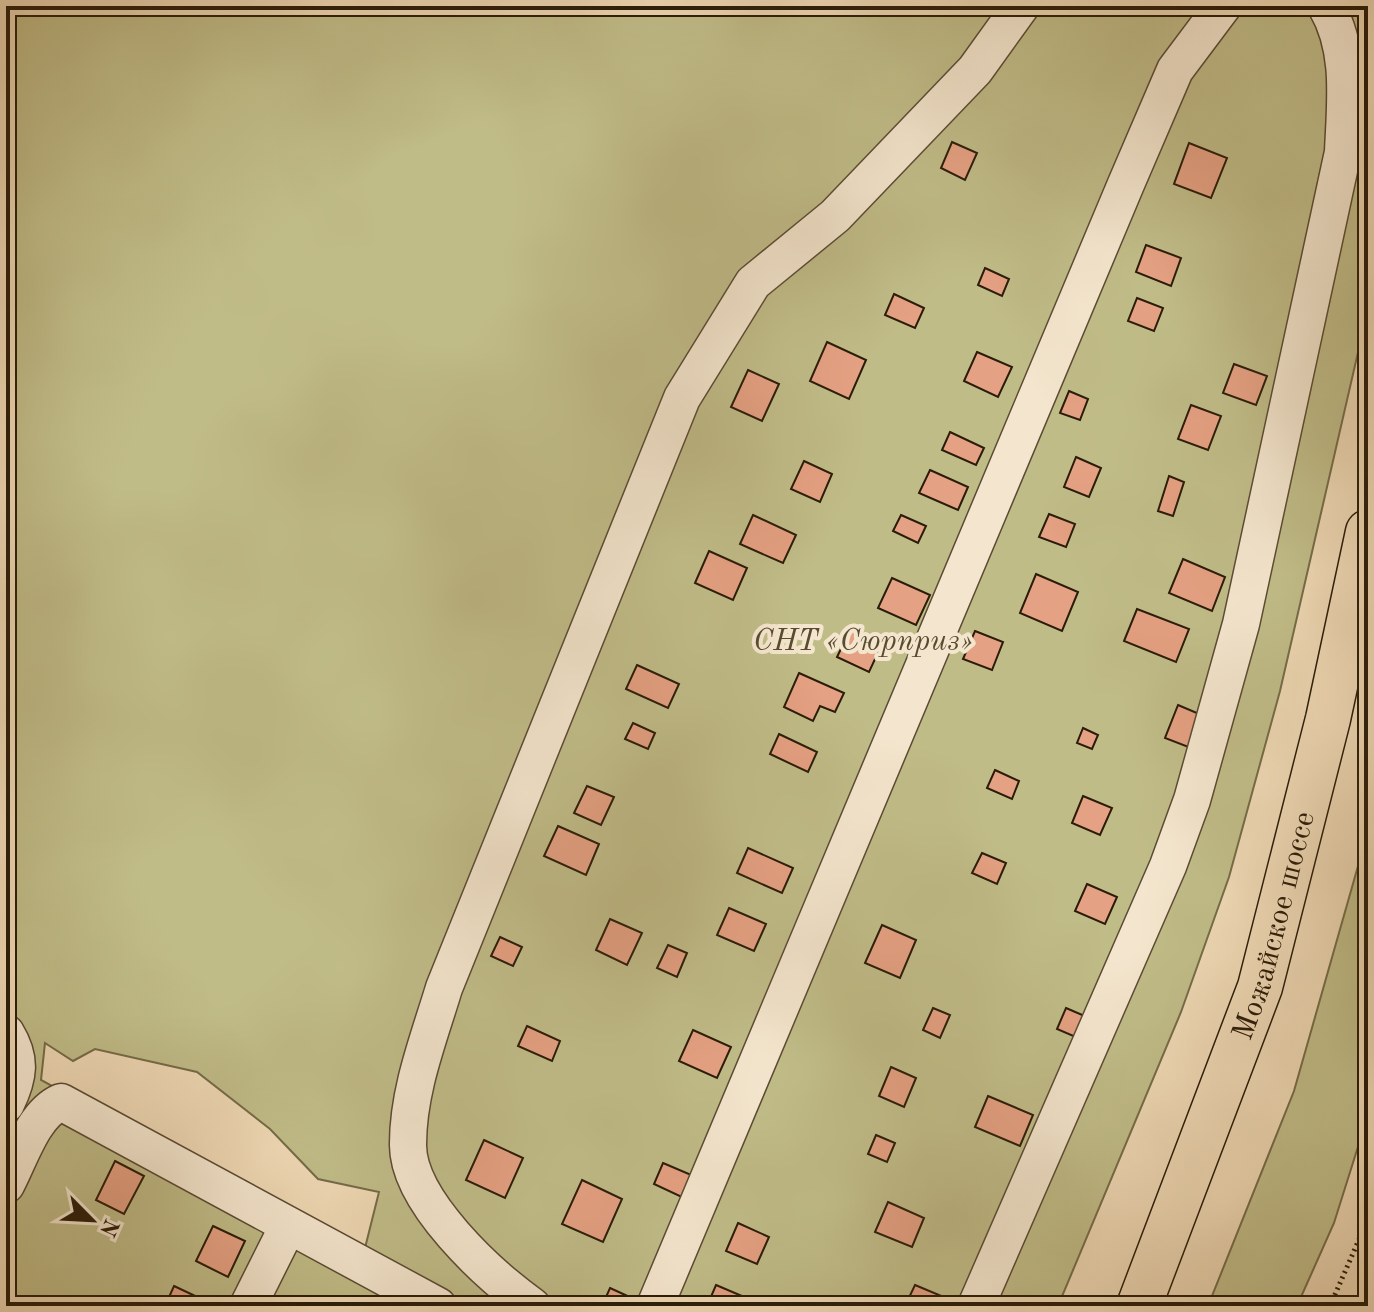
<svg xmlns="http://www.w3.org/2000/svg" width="1374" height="1312" font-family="'Old Standard TT',serif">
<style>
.green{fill:#c0bc88;stroke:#756c48;stroke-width:2;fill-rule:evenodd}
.building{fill:#e5a183;stroke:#2a1c09;stroke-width:2}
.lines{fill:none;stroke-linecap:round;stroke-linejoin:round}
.minor-casing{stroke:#5b4b34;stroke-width:39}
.major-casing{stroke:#2a1c09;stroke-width:47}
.path{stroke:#2a1c09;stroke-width:5;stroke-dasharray:2 4;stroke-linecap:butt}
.minor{stroke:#f4e6ce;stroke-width:36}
.major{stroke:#eed8b4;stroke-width:44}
.labels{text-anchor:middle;stroke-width:8;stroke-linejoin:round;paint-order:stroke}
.park-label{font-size:30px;font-style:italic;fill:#574c2f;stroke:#f4e6ce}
.street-label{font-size:30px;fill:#2a1c09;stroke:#f4e6ce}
</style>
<rect width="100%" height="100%" fill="#eed8b4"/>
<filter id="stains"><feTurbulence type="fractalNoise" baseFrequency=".0025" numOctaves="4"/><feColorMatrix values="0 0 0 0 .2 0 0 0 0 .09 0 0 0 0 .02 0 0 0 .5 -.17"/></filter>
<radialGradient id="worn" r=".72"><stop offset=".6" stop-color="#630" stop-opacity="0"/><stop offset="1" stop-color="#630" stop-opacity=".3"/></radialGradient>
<g class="green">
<path d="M6 6H1368V309L1280 691 1229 877 1181 1012 1058 1306H6ZM45 1043 73 1061 95 1049 197 1072 270 1129 318 1179 379 1192 363 1256 41 1080Z"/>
<polygon points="1368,831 1368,1115 1334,1223 1297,1306 1208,1306 1294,1091"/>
</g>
<g class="building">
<polygon points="952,142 977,153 965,180 941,168"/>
<polygon points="1189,143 1227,158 1211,198 1174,184"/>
<polygon points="1146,245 1181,258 1171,286 1136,272"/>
<polygon points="985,268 1009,279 1002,296 978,285"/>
<polygon points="894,294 924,308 915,328 885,315"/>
<polygon points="1137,298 1163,308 1154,331 1128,321"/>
<polygon points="827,342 866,360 849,399 810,381"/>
<polygon points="977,352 1012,367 998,397 964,381"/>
<polygon points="1234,364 1267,376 1256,405 1223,393"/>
<polygon points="748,370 779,384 762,421 731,407"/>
<polygon points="1069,391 1088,399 1080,420 1060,413"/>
<polygon points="1191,405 1221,416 1208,450 1178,439"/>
<polygon points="950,432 984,448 976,465 942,450"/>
<polygon points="1076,457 1101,468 1089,497 1064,487"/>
<polygon points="804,461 832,474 820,502 791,489"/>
<polygon points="930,470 968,487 958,510 919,493"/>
<polygon points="1169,476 1184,482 1173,516 1158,511"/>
<polygon points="1049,514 1075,524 1066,547 1039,537"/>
<polygon points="753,515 796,535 783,563 740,544"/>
<polygon points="901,515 926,526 918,543 893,531"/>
<polygon points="709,551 747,568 733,600 695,583"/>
<polygon points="1183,559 1225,577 1212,611 1169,593"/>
<polygon points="1036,574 1078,592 1062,631 1020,613"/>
<polygon points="892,578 930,595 916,625 878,608"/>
<polygon points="1137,609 1189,629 1176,662 1124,641"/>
<polygon points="851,628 883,642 869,672 837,657"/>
<polygon points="975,631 1003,642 992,670 963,659"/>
<polygon points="637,665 679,684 668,708 626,689"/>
<polygon points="799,673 844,693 835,712 820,706 813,721 784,707"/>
<polygon points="1178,705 1204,716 1191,748 1165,738"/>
<polygon points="633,723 655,733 648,749 625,739"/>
<polygon points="1083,728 1098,735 1092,749 1077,743"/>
<polygon points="779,734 817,752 808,772 770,754"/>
<polygon points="995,770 1019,781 1012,799 987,788"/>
<polygon points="587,786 614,797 601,825 574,813"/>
<polygon points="1083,796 1112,808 1100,835 1072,823"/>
<polygon points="558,826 599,844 586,875 544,856"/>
<polygon points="748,848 793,868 782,893 737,873"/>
<polygon points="982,853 1006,863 997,884 972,873"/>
<polygon points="1087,884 1117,897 1105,924 1075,911"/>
<polygon points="729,908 766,924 754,951 717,935"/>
<polygon points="610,919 642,933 627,965 596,950"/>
<polygon points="882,925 916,940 900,978 865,963"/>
<polygon points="500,937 522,947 513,966 491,956"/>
<polygon points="668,945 687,953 677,977 657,968"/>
<polygon points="933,1008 950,1015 940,1038 923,1030"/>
<polygon points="1066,1008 1087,1017 1078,1038 1057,1029"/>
<polygon points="527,1026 560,1041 552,1061 518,1046"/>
<polygon points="693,1030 731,1047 717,1078 679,1061"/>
<polygon points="891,1067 916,1078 904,1107 879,1096"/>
<polygon points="988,1096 1033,1115 1020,1146 975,1127"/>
<polygon points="876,1135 895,1143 887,1162 868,1154"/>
<polygon points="484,1140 523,1158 505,1198 466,1180"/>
<polygon points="115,1161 144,1176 124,1214 96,1200"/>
<polygon points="663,1163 696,1177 686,1199 654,1184"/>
<polygon points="582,1180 622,1199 603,1242 562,1224"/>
<polygon points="888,1202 924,1218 912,1247 875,1232"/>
<polygon points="738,1223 769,1237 757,1264 726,1251"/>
<polygon points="213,1226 245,1241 228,1277 196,1261"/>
<polygon points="716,1285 749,1299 745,1306 707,1306"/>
<polygon points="915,1285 951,1300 949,1306 905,1306"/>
<polygon points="174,1286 208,1302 206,1306 165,1306"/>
<polygon points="610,1288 645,1304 644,1306 602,1306"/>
</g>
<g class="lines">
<g class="minor-casing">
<g id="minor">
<path d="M6 1033C22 1059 19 1077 6 1104"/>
<path d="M6 1185C20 1159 33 1114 61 1102L438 1306"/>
<polyline points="248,1306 288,1226"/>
<path d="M532 1306C489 1275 407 1201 408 1144 408 1090 429 1038 444 988L682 398 753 283 835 216 975 70 1021 6"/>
<polyline points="655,1306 1126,184 1175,70 1223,6"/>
<path d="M976 1306 1168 866 1192 800 1241 624 1343 152C1345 103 1352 50 1326 6"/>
</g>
</g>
<g class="major-casing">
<g id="major">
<path id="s1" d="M1139 1306 1260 987 1328 719 1368 532"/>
</g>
</g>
<polyline class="path" points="1330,1306 1368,1219"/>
<use href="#minor" class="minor"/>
<use href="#major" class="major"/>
</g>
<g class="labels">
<g class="park-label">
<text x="863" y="650">СНТ «Сюрприз»</text>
</g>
<g class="street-label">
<text dy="10" stroke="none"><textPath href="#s1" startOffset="404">Можайское шоссе</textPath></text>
</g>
</g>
<rect width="1374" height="1312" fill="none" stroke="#eed8b4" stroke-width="32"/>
<rect x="8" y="8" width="1358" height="1296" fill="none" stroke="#2a1c09" stroke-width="4"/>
<rect x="16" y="16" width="1342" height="1280" fill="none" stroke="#2a1c09" stroke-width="2"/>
<g transform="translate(92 1220) rotate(114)" stroke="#f4e6ce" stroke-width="6" paint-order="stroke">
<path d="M0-6L14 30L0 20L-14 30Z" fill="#2a1c09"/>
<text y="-12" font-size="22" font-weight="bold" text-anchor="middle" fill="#2a1c09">N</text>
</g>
<rect width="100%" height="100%" filter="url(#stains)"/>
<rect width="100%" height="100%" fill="url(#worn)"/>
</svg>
